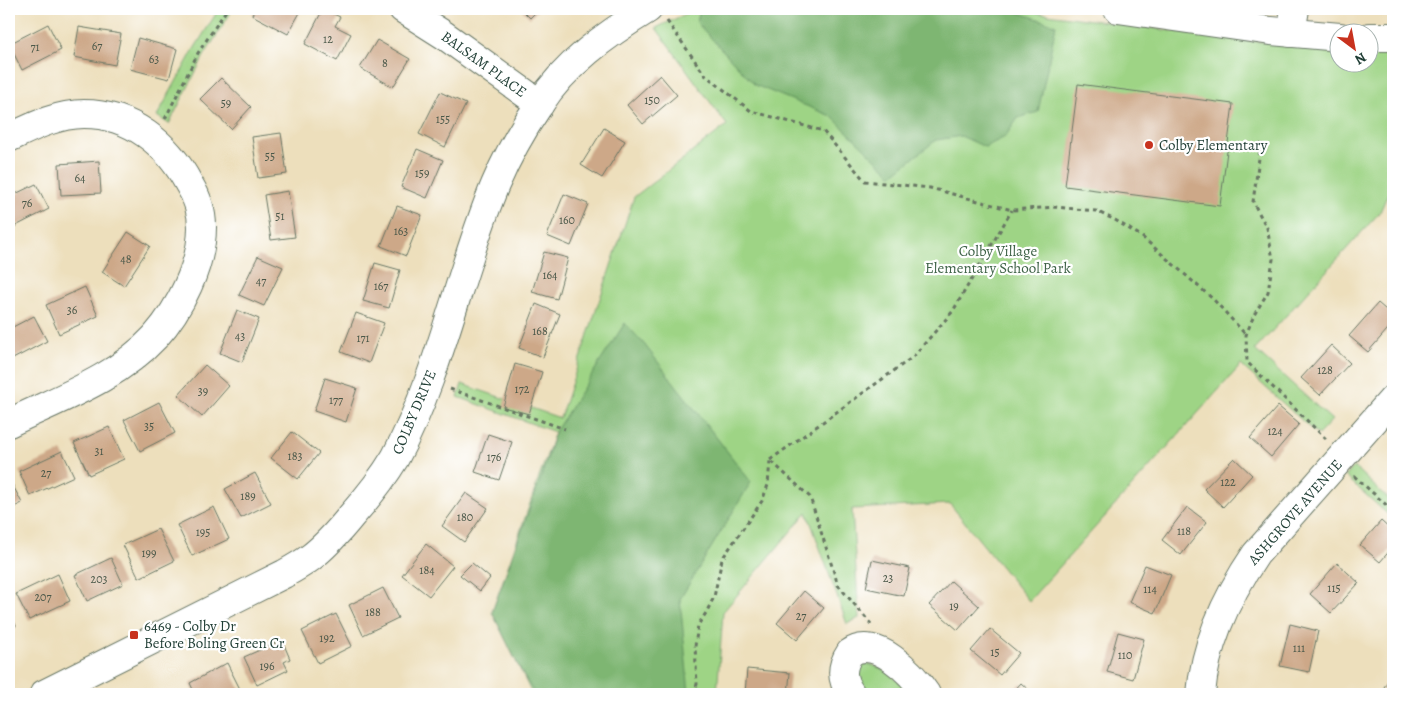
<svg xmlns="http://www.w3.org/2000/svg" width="1402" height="703" font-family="Alegreya,serif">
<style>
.green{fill:#9ed485;stroke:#5e885c}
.forest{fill:#7eb672;stroke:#4e7a53}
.building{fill:#cda888}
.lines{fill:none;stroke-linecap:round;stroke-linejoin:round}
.minor-casing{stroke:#677664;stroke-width:30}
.path{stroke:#677664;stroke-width:3;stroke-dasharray:4 4;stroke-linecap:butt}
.minor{stroke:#fff;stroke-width:28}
.poi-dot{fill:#c8321e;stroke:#fff;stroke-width:2}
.labels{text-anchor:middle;stroke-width:4.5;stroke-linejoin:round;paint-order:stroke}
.number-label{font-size:12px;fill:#4a5849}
.street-label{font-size:15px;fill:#1f3d34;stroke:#fff}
.poi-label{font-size:15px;fill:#1f3d34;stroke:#fff;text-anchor:start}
.park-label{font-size:15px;fill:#3f6348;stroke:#fff}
</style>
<rect width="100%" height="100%" fill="#fff"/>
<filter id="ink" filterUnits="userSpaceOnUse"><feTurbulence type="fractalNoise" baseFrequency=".02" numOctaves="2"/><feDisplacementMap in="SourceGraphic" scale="10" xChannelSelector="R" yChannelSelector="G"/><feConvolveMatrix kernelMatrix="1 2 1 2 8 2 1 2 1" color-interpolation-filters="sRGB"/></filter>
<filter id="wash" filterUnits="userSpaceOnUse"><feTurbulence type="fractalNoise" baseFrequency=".0096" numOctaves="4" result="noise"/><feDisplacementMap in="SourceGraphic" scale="20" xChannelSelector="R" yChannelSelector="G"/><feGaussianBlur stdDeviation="1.12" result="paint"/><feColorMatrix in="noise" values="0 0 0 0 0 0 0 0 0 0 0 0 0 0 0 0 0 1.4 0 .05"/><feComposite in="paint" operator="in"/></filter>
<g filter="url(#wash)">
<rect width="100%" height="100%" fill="#eddfbc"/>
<g class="green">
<polygon points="219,9 233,9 204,56 169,124 157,116 194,49"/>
<polygon points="696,9 1010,9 1247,41 1339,47 1340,62 1370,62 1370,49 1393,49 1393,182 1380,212 1255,350 1332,420 1318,435 1241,365 1029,601 950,504 852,509 859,618 847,624 807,512 723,612 717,694 532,694 492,612 555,432 458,397 462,384 560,418 634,197 727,125 656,28"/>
<polygon points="1354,467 1393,503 1393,519 1345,476"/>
<path d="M867 664C886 667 898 681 911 694H872L862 687 858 680 860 666Z"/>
</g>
<g class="forest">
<polygon points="700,9 1008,9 1056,25 1038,112 1018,118 1005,137 985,147 961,136 936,140 892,175 831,116 755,85 697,23"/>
<polygon points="625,323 644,344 751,482 680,599 689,694 535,694 523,675 492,612 542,475 555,432"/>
</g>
<g id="blocks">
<g class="building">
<polygon points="255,9 302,9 288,34 252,15"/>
<polygon points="323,9 340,17 335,26 351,34 337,61 305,44"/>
<polygon points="521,9 539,9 530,18"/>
<polygon points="48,24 61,50 22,70 9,44"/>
<polygon points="79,27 121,34 115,65 74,57"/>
<polygon points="138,38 177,49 169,79 130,69"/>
<polygon points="377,40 410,59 393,87 360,68"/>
<polygon points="660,75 677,95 643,124 627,105"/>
<polygon points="221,78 251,107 231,129 200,99"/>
<polygon points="1078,84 1233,104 1220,206 1065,186"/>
<polygon points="440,92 466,104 445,147 419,134"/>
<polygon points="604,128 625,141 602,178 581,165"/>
<polygon points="281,133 287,174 258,178 252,137"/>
<polygon points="417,149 443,160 427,198 401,187"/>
<polygon points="99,161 101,193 61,195 59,164"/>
<polygon points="36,184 49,209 10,229 9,197"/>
<polygon points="288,191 295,237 271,240 264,195"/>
<polygon points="564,194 588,204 571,246 547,236"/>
<polygon points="397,206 422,215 406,256 381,246"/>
<polygon points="128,232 150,246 124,286 102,272"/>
<polygon points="544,252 568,258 557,299 532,292"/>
<polygon points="258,256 283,267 264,306 239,295"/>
<polygon points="375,263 400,270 389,308 363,301"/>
<polygon points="85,287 98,316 59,334 46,305"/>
<polygon points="1378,303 1393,316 1393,323 1368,352 1349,336"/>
<polygon points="536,304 560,314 543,357 519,348"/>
<polygon points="237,310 259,319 242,362 220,353"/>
<polygon points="356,313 384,323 369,363 341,352"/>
<polygon points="34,316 47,341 9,361 9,329"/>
<polygon points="1331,345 1350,363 1320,395 1301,378"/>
<polygon points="515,364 542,372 529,414 503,407"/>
<polygon points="205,365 229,386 202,417 178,395"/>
<polygon points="325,378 357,388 346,422 314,411"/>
<polygon points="159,402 175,433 140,451 124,420"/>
<polygon points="1278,406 1299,424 1271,457 1250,438"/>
<polygon points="109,427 124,459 89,475 74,443"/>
<polygon points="292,432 319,453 298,479 271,458"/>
<polygon points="488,434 512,442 499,480 475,472"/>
<polygon points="62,451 74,476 30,496 19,471"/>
<polygon points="1234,458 1252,475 1223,507 1204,489"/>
<polygon points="255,473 271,503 241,518 225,489"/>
<polygon points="9,478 22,503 9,510"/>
<polygon points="466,493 488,508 464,542 442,526"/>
<polygon points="214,507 229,539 192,556 177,525"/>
<polygon points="1187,507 1207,522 1181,555 1162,540"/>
<polygon points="1381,521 1393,532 1393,547 1380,562 1360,545"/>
<polygon points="158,529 174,561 139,578 123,545"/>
<polygon points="426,544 453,566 429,596 402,575"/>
<polygon points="111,558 123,584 87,601 75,575"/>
<polygon points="872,560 910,568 904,596 866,588"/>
<polygon points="472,563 490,578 480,591 460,575"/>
<polygon points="1337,563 1359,583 1331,613 1310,594"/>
<polygon points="1145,565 1171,575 1155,613 1129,602"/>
<polygon points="58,574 70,601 29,620 16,594"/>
<polygon points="951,581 979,606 958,630 929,605"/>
<polygon points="383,588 398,618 363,635 349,605"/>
<polygon points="804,591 824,608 797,640 777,623"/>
<polygon points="9,609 16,626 9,629"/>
<polygon points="336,614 352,646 318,663 302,631"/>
<polygon points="1290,624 1318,631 1309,672 1280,666"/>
<polygon points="990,629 1019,653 1000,675 971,651"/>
<polygon points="1118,632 1144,639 1133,679 1107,672"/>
<polygon points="282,640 290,659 284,662 288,670 257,685 244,657"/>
<polygon points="227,663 240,689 230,694 195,694 190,683"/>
<polygon points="747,669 790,673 788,694 745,694"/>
<polygon points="1393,672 1393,694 1380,694"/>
<polygon points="1021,683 1033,694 1011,694"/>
</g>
</g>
</g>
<g filter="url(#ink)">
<use href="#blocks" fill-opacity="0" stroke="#677664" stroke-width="1"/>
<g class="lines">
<g class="minor-casing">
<g id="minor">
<polyline points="403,9 444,35 540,104"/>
<polyline points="1118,9 1271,31 1340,37"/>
<polyline points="1291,33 1295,9"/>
<polyline points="1370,37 1393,37"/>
<path d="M9 138C32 127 57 114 84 114 131 114 168 144 189 184 197 197 202 211 202 227 202 265 180 309 155 337 116 379 60 398 9 423"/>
<path d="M44 694 284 574C293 569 302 564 310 558 326 546 339 531 352 515 368 497 383 478 395 458 441 372 458 274 495 185 507 157 522 130 539 105 565 64 607 34 648 9"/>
<path d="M851 694C841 680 840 668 850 653 875 634 913 674 926 694"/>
<path d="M1201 694C1205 644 1228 595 1256 554L1393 399"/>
</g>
</g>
<g class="path">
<polyline points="667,21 705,75 751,111 823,131 865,181 930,188 1012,210 1055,207 1096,211 1115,220 1141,236 1214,300 1246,335"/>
<polyline points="165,119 198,53 227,9"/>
<polyline points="1261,143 1253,202 1267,228 1273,259 1268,292 1254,315 1246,335 1247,362 1326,439"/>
<polyline points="450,389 565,429"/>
<polyline points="770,460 913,357 953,311 1012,210"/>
<polyline points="1354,476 1393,511"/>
<polyline points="694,694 697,684 695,646 698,625 706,613 714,597 722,559 762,501 768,485 770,460 810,497 838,585 871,624"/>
</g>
<use href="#minor" class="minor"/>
</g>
</g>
<g class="poi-dot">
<circle cx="1149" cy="145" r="5"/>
<rect x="129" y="630" width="10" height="10" rx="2.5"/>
</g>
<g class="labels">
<g class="number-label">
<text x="328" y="43">12</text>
<text x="97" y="50">67</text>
<text x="35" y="51">71</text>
<text x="154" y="63">63</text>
<text x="385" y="67">8</text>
<text x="652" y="104">150</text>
<text x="226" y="107">59</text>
<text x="443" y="123">155</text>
<text x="270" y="160">55</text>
<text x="422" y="177">159</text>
<text x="80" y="182">64</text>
<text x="27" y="207">76</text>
<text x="280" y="220">51</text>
<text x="567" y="224">160</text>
<text x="401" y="235">163</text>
<text x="126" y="263">48</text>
<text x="550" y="279">164</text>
<text x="261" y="285">47</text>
<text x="381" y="290">167</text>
<text x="72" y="314">36</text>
<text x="540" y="335">168</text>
<text x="240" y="340">43</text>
<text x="363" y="342">171</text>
<text x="1325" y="374">128</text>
<text x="522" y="393">172</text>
<text x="203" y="395">39</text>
<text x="336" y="404">177</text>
<text x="149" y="430">35</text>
<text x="1275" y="435">124</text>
<text x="99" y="455">31</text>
<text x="295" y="460">183</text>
<text x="494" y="461">176</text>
<text x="46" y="477">27</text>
<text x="1228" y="486">122</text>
<text x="248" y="500">189</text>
<text x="465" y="521">180</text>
<text x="1184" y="535">118</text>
<text x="203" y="536">195</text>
<text x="149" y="557">199</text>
<text x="427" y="574">184</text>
<text x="888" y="582">23</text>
<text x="99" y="583">203</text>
<text x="1334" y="592">115</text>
<text x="1150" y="593">114</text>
<text x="43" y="601">207</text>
<text x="954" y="610">19</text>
<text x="373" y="616">188</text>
<text x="801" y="620">27</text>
<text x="327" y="642">192</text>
<text x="1299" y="652">111</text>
<text x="995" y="656">15</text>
<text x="1125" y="659">110</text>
<text x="267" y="670">196</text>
</g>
<g class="street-label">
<text transform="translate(484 64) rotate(36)" y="5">BALSAM PLACE</text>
<text transform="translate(414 412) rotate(-67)" y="5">COLBY DRIVE</text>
<text transform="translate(1295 512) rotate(-49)" y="5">ASHGROVE AVENUE</text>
</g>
<g class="poi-label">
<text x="1159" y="150">Colby Elementary</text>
<text x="144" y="631">6469 - Colby Dr<tspan x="144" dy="17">Before Boling Green Cr</tspan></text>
</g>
<g class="park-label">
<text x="998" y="256">Colby Village<tspan x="998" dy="17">Elementary School Park</tspan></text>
</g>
</g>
<rect width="1402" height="703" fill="none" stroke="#fff" stroke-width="30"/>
<g transform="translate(1354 48) rotate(148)"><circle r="24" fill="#ffffff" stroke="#a5b1ae"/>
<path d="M0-4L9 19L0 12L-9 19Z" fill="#c8321e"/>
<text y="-8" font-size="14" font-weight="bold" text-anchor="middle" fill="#1f3d34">N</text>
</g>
</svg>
